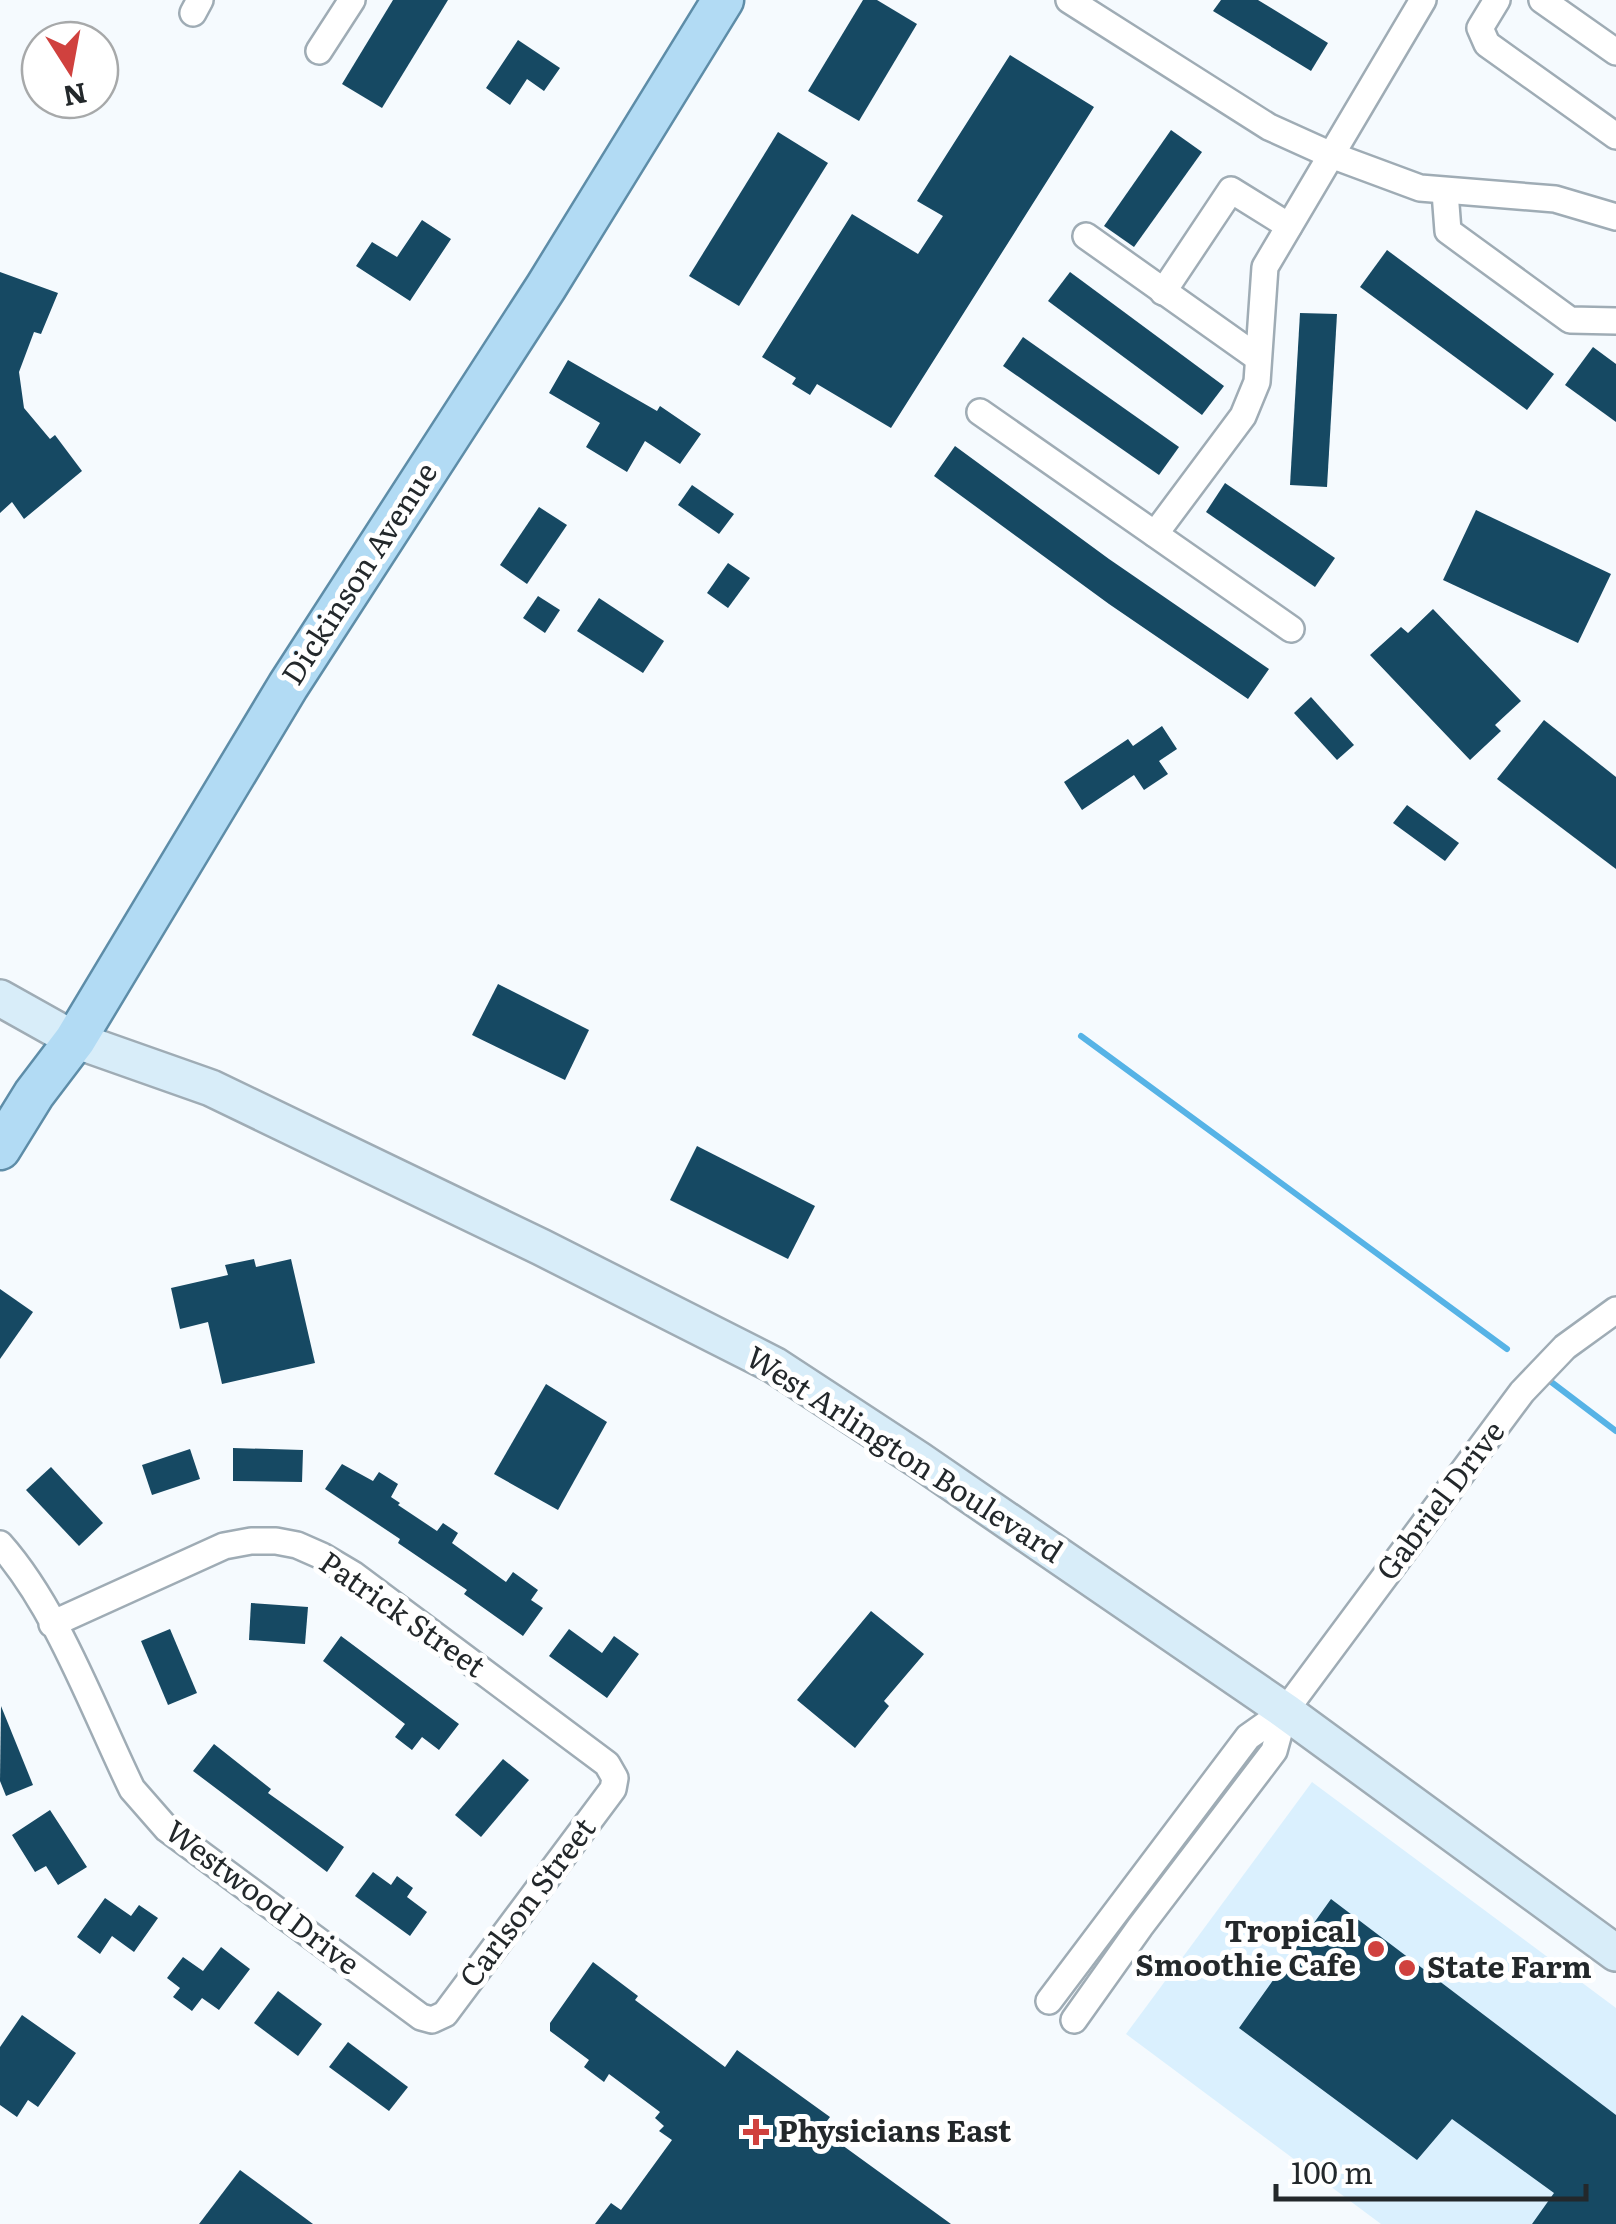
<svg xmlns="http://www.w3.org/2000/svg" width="1616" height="2224" font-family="Literata,serif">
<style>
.built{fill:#daf0fe}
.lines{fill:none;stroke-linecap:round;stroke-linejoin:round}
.stream{stroke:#56b3e6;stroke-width:6}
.building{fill:#164963}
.minor-casing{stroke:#9facb5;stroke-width:30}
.secondary-casing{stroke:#9facb5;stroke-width:40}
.primary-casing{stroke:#5e8da8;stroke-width:45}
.minor{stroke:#fff;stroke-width:25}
.secondary{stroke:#d8edf9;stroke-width:35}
.primary{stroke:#b2dbf4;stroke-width:40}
.poi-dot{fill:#d0413e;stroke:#fff;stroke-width:4}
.labels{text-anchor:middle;stroke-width:10;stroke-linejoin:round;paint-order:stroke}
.street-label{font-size:30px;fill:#23282b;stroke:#fff}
.poi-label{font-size:30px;font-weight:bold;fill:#23282b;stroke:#fff;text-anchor:start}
</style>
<rect width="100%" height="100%" fill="#f5fafe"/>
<polygon class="built" points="1312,1782 1616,2008 1616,2224 1381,2224 1126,2034"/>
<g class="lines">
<g class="stream">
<polyline points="1081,1036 1507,1349"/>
<polyline points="1546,1378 1616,1431"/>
</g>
</g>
<g class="building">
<polygon points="393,0 448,0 382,108 342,84"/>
<polygon points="863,0 877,0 917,24 859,121 808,91"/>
<polygon points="1221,0 1258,0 1328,43 1311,71 1213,11"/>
<polygon points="518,40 560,68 544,91 527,79 510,105 486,88"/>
<polygon points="1010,55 1094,107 891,428 817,384 810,395 792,384 796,378 762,357 852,214 918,254 943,216 917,201"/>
<polygon points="1171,130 1202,152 1134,247 1104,226"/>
<polygon points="778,132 828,163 739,306 689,276"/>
<polygon points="422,220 451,239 410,301 356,266 372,242 397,257"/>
<polygon points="1387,250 1554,374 1527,410 1360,287"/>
<polygon points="0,272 58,293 41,334 34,332 19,372 24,408 50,439 55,435 82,471 24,519 12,502 0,513"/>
<polygon points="1070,272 1224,386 1202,415 1048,301"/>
<polygon points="1300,313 1337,314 1327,487 1290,485"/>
<polygon points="1023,337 1179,447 1159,475 1003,366"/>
<polygon points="1593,347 1616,364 1616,422 1565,385"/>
<polygon points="568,360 657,411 660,406 701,434 680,464 645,441 627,472 586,447 600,423 549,393"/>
<polygon points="955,446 1109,559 1269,669 1248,699 1109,604 934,476"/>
<polygon points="1225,483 1335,558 1315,587 1206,512"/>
<polygon points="692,485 734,514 719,534 678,505"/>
<polygon points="539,507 567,525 527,584 500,565"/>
<polygon points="1476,510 1611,574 1578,643 1443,580"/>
<polygon points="728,563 750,578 728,608 707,593"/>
<polygon points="538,596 560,610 545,633 523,618"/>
<polygon points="599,598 664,641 643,673 577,631"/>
<polygon points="1433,609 1521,701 1495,725 1501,731 1470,760 1370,655 1401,627 1408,633"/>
<polygon points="1311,697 1354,745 1337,760 1294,713"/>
<polygon points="1544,720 1616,777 1616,869 1497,779"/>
<polygon points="1162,726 1177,749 1159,761 1168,774 1144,790 1134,775 1082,810 1064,782 1128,739 1133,746"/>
<polygon points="1407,805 1459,843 1445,861 1393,823"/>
<polygon points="498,984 589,1030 565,1080 472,1035"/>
<polygon points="697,1146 815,1206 788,1259 670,1200"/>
<polygon points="254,1259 256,1267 291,1259 315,1363 222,1384 208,1322 180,1329 171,1288 228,1275 225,1265"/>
<polygon points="0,1289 33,1312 0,1359"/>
<polygon points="546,1384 607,1422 558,1510 494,1474"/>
<polygon points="233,1448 303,1450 302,1482 233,1481"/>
<polygon points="190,1449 200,1479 152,1495 142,1465"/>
<polygon points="342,1464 373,1481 379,1472 398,1484 391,1497 400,1503 398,1505 437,1531 443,1523 458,1533 452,1543 506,1582 513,1572 538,1590 531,1600 543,1608 523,1636 464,1594 467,1590 398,1543 400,1539 325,1489"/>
<polygon points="51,1467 103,1523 79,1546 26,1490"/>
<polygon points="251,1603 308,1607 305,1644 249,1640"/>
<polygon points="871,1611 924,1654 884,1701 889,1706 855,1748 797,1700"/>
<polygon points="170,1629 197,1693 168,1705 141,1641"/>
<polygon points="569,1629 602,1653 614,1636 639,1654 607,1698 549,1656"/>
<polygon points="341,1636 459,1724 439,1750 422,1737 412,1750 395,1737 405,1724 323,1661"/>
<polygon points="1,1706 33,1785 6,1796 0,1781"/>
<polygon points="214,1744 271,1789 268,1793 344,1847 327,1872 193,1771"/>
<polygon points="503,1759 529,1780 481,1837 455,1815"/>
<polygon points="50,1810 87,1867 58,1885 46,1866 35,1872 12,1835"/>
<polygon points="373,1872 391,1885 397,1876 413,1888 407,1897 427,1912 410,1936 355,1896"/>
<polygon points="105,1898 131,1916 139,1905 158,1918 134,1952 112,1936 100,1954 77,1937"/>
<polygon points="1331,1899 1616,2115 1616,2224 1532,2224 1554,2193 1452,2119 1417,2160 1239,2028"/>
<polygon points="221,1947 250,1969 219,2010 202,1998 192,2011 173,1997 180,1988 167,1978 183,1957 203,1971"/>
<polygon points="593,1962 638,1996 635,2000 725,2067 737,2050 830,2117 824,2125 845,2140 842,2145 951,2224 595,2224 611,2203 621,2210 672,2140 659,2131 664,2126 655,2118 660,2112 609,2074 604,2082 584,2067 589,2060 550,2031 550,2023"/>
<polygon points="278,1991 322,2024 298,2056 254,2023"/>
<polygon points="22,2015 76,2053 38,2107 28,2100 17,2117 0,2105 0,2047"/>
<polygon points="348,2042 408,2087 389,2111 329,2067"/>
<polygon points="240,2170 313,2224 199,2224"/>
</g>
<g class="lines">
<g class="minor-casing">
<g id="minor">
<polyline points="1069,0 1269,127 1331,155 1420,188 1555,199 1616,217"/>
<polyline points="1497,0 1480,28 1487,44 1616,136"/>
<polyline points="1542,0 1616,52"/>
<polyline points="193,13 200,0"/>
<polyline points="319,51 352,0"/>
<polyline points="1445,192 1448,231 1570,320 1616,321"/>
<polyline points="1086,236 1258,358"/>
<polyline points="1163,292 1231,190 1289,226"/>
<polyline points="980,412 1291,629"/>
<polyline points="1155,534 1243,416 1257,382 1265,267 1423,0"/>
<path d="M0 1544C57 1608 94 1711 132 1789L167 1829 421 2017 432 2020 445 2014 613 1789 615 1778 607 1764 354 1575 322 1556 297 1545 276 1541H251L224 1546 52 1624"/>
<polyline points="1049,2001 1248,1737 1285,1711 1522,1392 1565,1347 1616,1310"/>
<polyline points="1074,2020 1140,1927 1274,1751 1285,1711"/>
</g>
</g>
<g class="secondary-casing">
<polyline id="secondary" points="0,998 75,1040 211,1088 541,1247 774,1365 919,1460 1285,1711 1616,1953"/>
</g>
<g class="primary-casing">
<polyline id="primary" points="0,1149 34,1094 75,1040 288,686 546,287 723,0"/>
</g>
<use href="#minor" class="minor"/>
<use href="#secondary" class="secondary"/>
<use href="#primary" class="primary"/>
</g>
<g class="poi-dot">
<circle cx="1376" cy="1949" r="10"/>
<circle cx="1407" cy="1968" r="10"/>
<path d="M751 2117h10v10h10v10h-10v10h-10v-10h-10v-10h10z"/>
</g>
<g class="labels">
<g class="street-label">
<text transform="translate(360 574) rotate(-57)" y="10">Dickinson Avenue</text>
<text transform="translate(904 1455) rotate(33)" y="10">West Arlington Boulevard</text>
<text transform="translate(1441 1501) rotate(-53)" y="10">Gabriel Drive</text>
<text transform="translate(402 1615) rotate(35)" y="10">Patrick Street</text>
<text transform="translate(262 1898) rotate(37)" y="10">Westwood Drive</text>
<text transform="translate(528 1903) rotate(-53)" y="10">Carlson Street</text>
</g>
<g class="poi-label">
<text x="1356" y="1942" text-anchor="end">Tropical<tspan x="1356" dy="34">Smoothie Cafe</tspan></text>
<text x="1427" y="1978">State Farm</text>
<text x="778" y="2142">Physicians East</text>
</g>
</g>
<g transform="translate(70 70) rotate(169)"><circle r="48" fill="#ffffff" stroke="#a7a9aa" stroke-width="2.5"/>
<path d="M0-8L18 38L0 25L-18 38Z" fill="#d0413e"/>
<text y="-15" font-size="28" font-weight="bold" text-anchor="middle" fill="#23282b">N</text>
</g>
<path d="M1276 2184v15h310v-15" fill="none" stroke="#23282b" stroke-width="5"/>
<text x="1291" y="2184" font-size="30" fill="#23282b" stroke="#ffffff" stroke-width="8" paint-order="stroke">100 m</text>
</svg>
